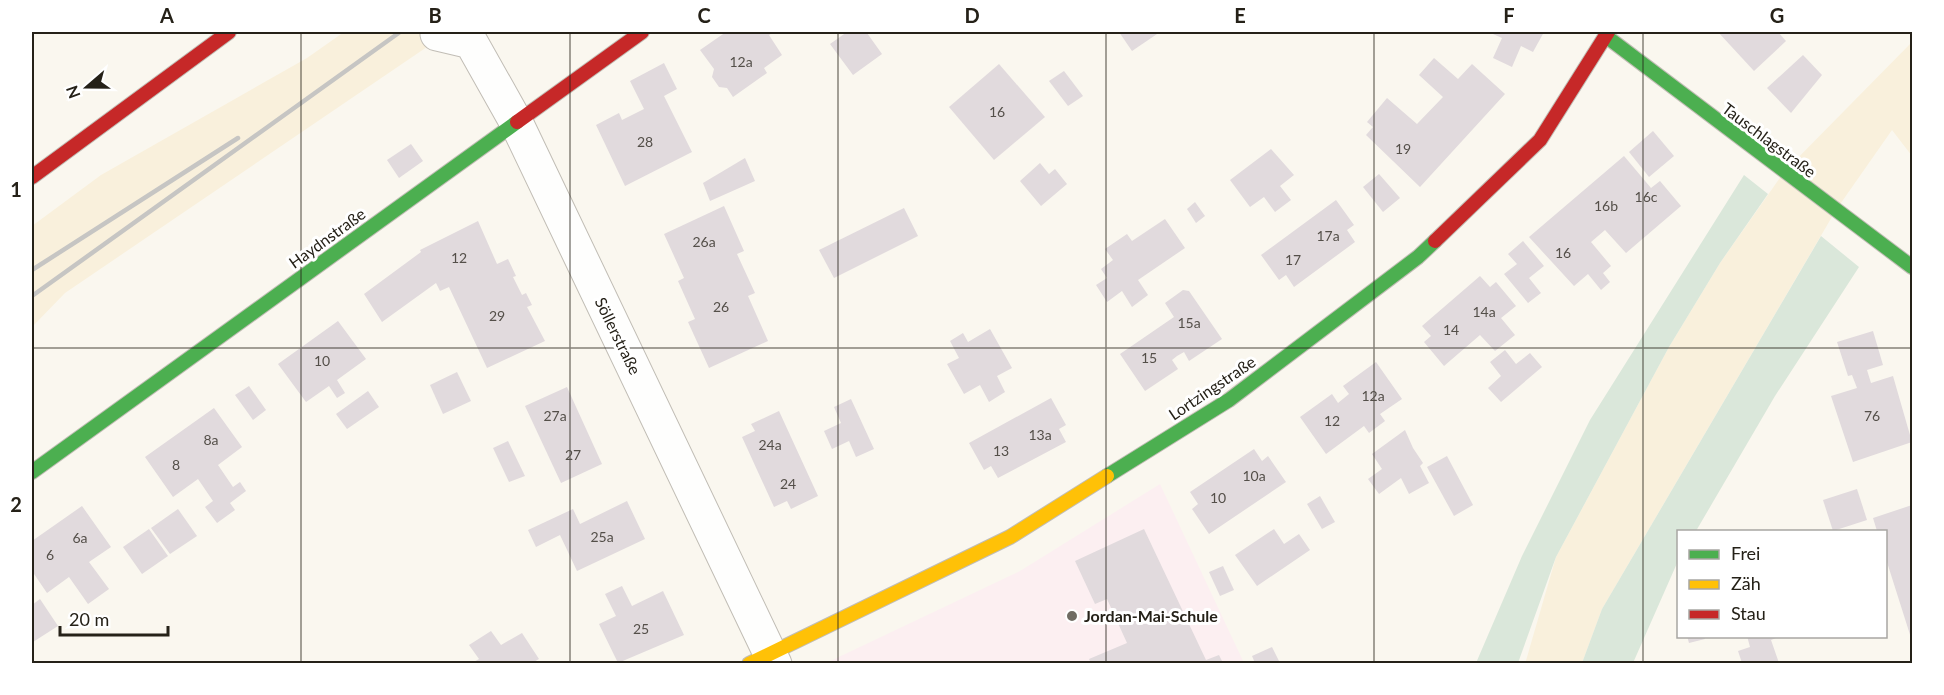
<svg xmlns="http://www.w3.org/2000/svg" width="1944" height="695" font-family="Lato,sans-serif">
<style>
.built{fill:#f9f0dc}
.education{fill:#fceff1}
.green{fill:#dae7da}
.building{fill:#e1dadd}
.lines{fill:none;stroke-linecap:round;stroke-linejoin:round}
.street-casing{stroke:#c1bdb5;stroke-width:35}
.fast-casing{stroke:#c1bdb5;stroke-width:16}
.slow-casing{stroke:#c1bdb5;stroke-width:16}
.jam-casing{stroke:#c1bdb5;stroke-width:16}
.street{stroke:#fefefd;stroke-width:33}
.fast{stroke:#4caf50;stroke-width:14}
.slow{stroke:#ffc107;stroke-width:14}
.jam{stroke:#c62828;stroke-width:14}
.rail{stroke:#c6c5c3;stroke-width:4.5}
.grid{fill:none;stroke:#252118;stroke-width:1.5;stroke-opacity:0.55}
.poi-dot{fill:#706c63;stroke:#fff;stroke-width:2}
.labels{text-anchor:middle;stroke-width:6;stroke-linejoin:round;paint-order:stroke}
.number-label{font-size:14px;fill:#544f49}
.street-label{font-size:16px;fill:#252118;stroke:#fff}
.poi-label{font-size:16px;font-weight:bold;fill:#252118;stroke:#fff;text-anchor:start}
.neatline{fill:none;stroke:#252118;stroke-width:2}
.grid-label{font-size:20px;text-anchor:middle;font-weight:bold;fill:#252118}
</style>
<rect width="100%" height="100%" fill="#faf7ef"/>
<g class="built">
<polygon points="344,32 449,32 65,293 32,327 32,226 101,175 307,58"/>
<polygon points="1912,42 1912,156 1892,130 1836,210 1602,609 1582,663 1525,664 1556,557 1669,347 1720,263 1784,172"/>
</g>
<polygon class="education" points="1160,484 1244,663 824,664 1020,571"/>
<g class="green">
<polygon points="1744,175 1768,194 1720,263 1669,347 1556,557 1518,663 1476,663 1522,556 1590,420"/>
<polygon points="1821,236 1859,267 1775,396 1696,531 1678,532 1678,561 1633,663 1582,663 1602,609"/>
</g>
<g class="building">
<polygon points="726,32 774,32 769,35 782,55 764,68 767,73 733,97 727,88 719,87 712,77 714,69 700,50"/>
<polygon points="847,32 869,32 867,33 882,54 853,75 830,44"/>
<polygon points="1119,32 1160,32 1132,51"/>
<polygon points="1494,32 1544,32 1533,52 1521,46 1512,67 1493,58 1502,38 1493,34"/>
<polygon points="1718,32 1778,32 1786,41 1754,71"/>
<polygon points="1803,55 1822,75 1791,113 1767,88"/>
<polygon points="1434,58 1458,79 1472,64 1505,94 1420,187 1366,135 1373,127 1367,122 1387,98 1417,124 1443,97 1419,75"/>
<polygon points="664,63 677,89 664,96 692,152 625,186 596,125 619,113 622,120 644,109 630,81"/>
<polygon points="999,64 1045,117 994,160 949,107"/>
<polygon points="1064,71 1083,96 1068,106 1049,81"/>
<polygon points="1653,131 1674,156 1649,177 1629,152"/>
<polygon points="411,144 423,161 399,178 387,160"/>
<polygon points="1271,149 1294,175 1280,186 1291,200 1275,212 1264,197 1250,207 1230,180"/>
<polygon points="1624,156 1651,188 1660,181 1681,206 1626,253 1605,230 1591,242 1611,266 1603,273 1610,282 1601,290 1588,274 1574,286 1529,237"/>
<polygon points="745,158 755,181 710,201 703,183"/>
<polygon points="1040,163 1049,174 1055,169 1067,184 1041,206 1020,181"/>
<polygon points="1379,174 1400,198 1383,212 1363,187"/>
<polygon points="1336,200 1354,225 1347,230 1355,242 1294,287 1286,275 1279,280 1261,255"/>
<polygon points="1195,202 1205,216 1196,223 1187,209"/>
<polygon points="724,206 744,251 737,254 755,293 748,296 768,341 709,368 688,322 695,319 678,281 684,278 664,234"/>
<polygon points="904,208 918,236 834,278 819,250"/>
<polygon points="1165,219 1185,248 1138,280 1148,295 1132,307 1122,291 1107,302 1096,285 1107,278 1101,269 1113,260 1105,249 1127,234 1132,241"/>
<polygon points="478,221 497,264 508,259 516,276 513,277 522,295 526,293 532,305 527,307 545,341 487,368 449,287 440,291 436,283 382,322 364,294 421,252 420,250"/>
<polygon points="1523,241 1544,266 1529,278 1541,293 1528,303 1504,274 1517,264 1508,254"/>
<polygon points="1480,276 1490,287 1496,282 1516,306 1501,318 1515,335 1495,351 1480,335 1444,366 1424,342 1431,336 1422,326"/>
<polygon points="1183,290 1189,291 1222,339 1189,361 1184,352 1177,356 1172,360 1178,369 1145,391 1120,354 1174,317 1165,303"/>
<polygon points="338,321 366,359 337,380 345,393 337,398 329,386 306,402 278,364"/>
<polygon points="990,329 1012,368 997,376 1005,392 989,402 980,385 964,394 947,364 959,358 950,341 963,333 968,342"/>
<polygon points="1873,331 1883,365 1867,370 1871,383 1893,376 1912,442 1853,462 1831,396 1857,388 1852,375 1848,376 1837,342"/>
<polygon points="1505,350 1516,364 1530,353 1542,367 1501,402 1488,388 1501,376 1490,362"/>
<polygon points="1376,362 1402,399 1380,414 1385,421 1369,433 1364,426 1326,454 1300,417 1332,394 1338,403 1349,394 1343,386"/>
<polygon points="457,372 471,401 443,414 430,385"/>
<polygon points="249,386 266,410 253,420 235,395"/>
<polygon points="567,387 602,464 561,483 525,406"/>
<polygon points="368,391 379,407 347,429 336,414"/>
<polygon points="1051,398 1066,425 1059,429 1066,442 998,478 991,466 984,470 969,443"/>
<polygon points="851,399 874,449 856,457 849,441 832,449 824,431 841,423 834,407"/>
<polygon points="214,408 242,447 218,465 233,487 240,482 246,491 230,503 235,510 217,523 205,507 213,501 198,479 173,497 145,457"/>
<polygon points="779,411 818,496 791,509 787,501 774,507 742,437 755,431 751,424"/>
<polygon points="1405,430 1413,448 1423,463 1420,466 1429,483 1409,494 1401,478 1379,494 1368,479 1382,469 1372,454"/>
<polygon points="508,441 525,476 509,482 493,448"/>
<polygon points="1254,449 1262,461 1268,456 1286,482 1209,534 1192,509 1198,504 1190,492"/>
<polygon points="1447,456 1473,505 1454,516 1427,467"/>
<polygon points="1857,489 1867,520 1833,531 1823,500"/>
<polygon points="1320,496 1335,522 1322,529 1307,504"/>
<polygon points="627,501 645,539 577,571 560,535 536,547 528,530 573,509 580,524"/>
<polygon points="1912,505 1912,641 1886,559 1886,531 1877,531 1873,518"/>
<polygon points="82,506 111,547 89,562 109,589 88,604 69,577 47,593 32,571 32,541"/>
<polygon points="178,509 197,536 170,554 151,528"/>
<polygon points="149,529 168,556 142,574 123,547"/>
<polygon points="1144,529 1206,660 1219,655 1223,663 1091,663 1089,659 1127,643 1107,599 1095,604 1075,561"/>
<polygon points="1274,529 1284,544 1299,534 1310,550 1257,586 1235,555"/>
<polygon points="1223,566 1234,590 1220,596 1209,572"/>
<polygon points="622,586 632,606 663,591 684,635 618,663 599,624 616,616 605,594"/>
<polygon points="40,599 58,626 33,642 32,605"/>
<polygon points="491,631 501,645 522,633 539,659 532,663 472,663 479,659 469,645"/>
<polygon points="1687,636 1704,636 1705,639 1689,643"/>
<polygon points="1747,636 1781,636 1771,640 1779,663 1742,663 1738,651 1750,647"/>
<polygon points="1272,647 1280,663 1255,663 1252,656"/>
</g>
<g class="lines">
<g class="street-casing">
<polyline id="street" points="437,34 471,42 516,122 775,664"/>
</g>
<g class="fast-casing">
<g id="fast">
<polyline points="1607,37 1912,267"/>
<polyline points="32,472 517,122"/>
<polyline points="1107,476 1229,400 1418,257 1435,241"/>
</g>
</g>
<g class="slow-casing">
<polyline id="slow" points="749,664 1010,537 1107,476"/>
</g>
<g class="jam-casing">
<g id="jam">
<polyline points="517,122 642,32"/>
<polyline points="32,177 229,32"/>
<polyline points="1435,241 1540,140 1608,32"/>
</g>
</g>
<use href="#street" class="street"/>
<use href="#fast" class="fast"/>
<use href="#slow" class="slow"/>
<use href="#jam" class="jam"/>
<g class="rail">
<polyline points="32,270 238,138"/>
<polyline points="32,296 400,32"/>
</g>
</g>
<path class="grid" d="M301 32V664M570 32V664M838 32V664M1106 32V664M1374 32V664M1643 32V664M32 348H1912"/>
<circle class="poi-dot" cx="1072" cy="616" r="6"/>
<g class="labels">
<g class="number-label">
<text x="741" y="67">12a</text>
<text x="997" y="117">16</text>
<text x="645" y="147">28</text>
<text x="1403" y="154">19</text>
<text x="1646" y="202">16c</text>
<text x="1606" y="211">16b</text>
<text x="1328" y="241">17a</text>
<text x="704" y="247">26a</text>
<text x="1563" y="258">16</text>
<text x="459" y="263">12</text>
<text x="1293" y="265">17</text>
<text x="721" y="312">26</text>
<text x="1484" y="317">14a</text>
<text x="497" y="321">29</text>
<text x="1189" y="328">15a</text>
<text x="1451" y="335">14</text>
<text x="1149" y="363">15</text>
<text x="322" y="366">10</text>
<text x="1373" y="401">12a</text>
<text x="555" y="421">27a</text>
<text x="1872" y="421">76</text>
<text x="1332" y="426">12</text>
<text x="1040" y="440">13a</text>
<text x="211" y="445">8a</text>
<text x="770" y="450">24a</text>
<text x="1001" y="456">13</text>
<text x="573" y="460">27</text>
<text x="176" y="470">8</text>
<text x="1254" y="481">10a</text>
<text x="788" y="489">24</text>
<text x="1218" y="503">10</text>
<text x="602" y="542">25a</text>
<text x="80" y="543">6a</text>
<text x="50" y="560">6</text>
<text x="641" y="634">25</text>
</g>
<g class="street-label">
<text transform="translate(1769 140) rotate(37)" y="6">Tauschlagstraße</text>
<text transform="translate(327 238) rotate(-36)" y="6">Haydnstraße</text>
<text transform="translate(618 336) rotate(64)" y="6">Söllerstraße</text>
<text transform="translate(1212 388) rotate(-34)" y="6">Lortzingstraße</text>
</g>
<g class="poi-label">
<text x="1084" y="622">Jordan-Mai-Schule</text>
</g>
</g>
<rect width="1944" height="695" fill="none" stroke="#ffffff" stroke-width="66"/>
<rect x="1677" y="530" width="210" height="108" fill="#ffffff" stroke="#a8a6a3" stroke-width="1.5"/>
<rect x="1689" y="550" width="30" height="9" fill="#4caf50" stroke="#a8a6a3" stroke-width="1.5"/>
<text x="1731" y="560" font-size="18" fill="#252118">Frei</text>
<rect x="1689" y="580" width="30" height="9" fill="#ffc107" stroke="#a8a6a3" stroke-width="1.5"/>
<text x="1731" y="590" font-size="18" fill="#252118">Zäh</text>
<rect x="1689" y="610" width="30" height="9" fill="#c62828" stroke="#a8a6a3" stroke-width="1.5"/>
<text x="1731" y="620" font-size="18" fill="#252118">Stau</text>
<g transform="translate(87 87) rotate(250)" stroke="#ffffff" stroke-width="4.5" paint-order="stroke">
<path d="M0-4.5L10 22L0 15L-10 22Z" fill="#252118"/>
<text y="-9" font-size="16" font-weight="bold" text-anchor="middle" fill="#252118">N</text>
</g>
<path d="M60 626v9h108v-9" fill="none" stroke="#252118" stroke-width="3"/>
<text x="69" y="626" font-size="18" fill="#252118" stroke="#ffffff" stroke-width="4.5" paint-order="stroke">20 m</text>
<rect x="33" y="33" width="1878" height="629" class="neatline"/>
<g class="grid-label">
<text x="167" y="23">A</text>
<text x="435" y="23">B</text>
<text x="704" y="23">C</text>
<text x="972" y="23">D</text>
<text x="1240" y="23">E</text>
<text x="1509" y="23">F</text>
<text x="1777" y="23">G</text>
<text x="16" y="197">1</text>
<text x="16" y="512">2</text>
</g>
</svg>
